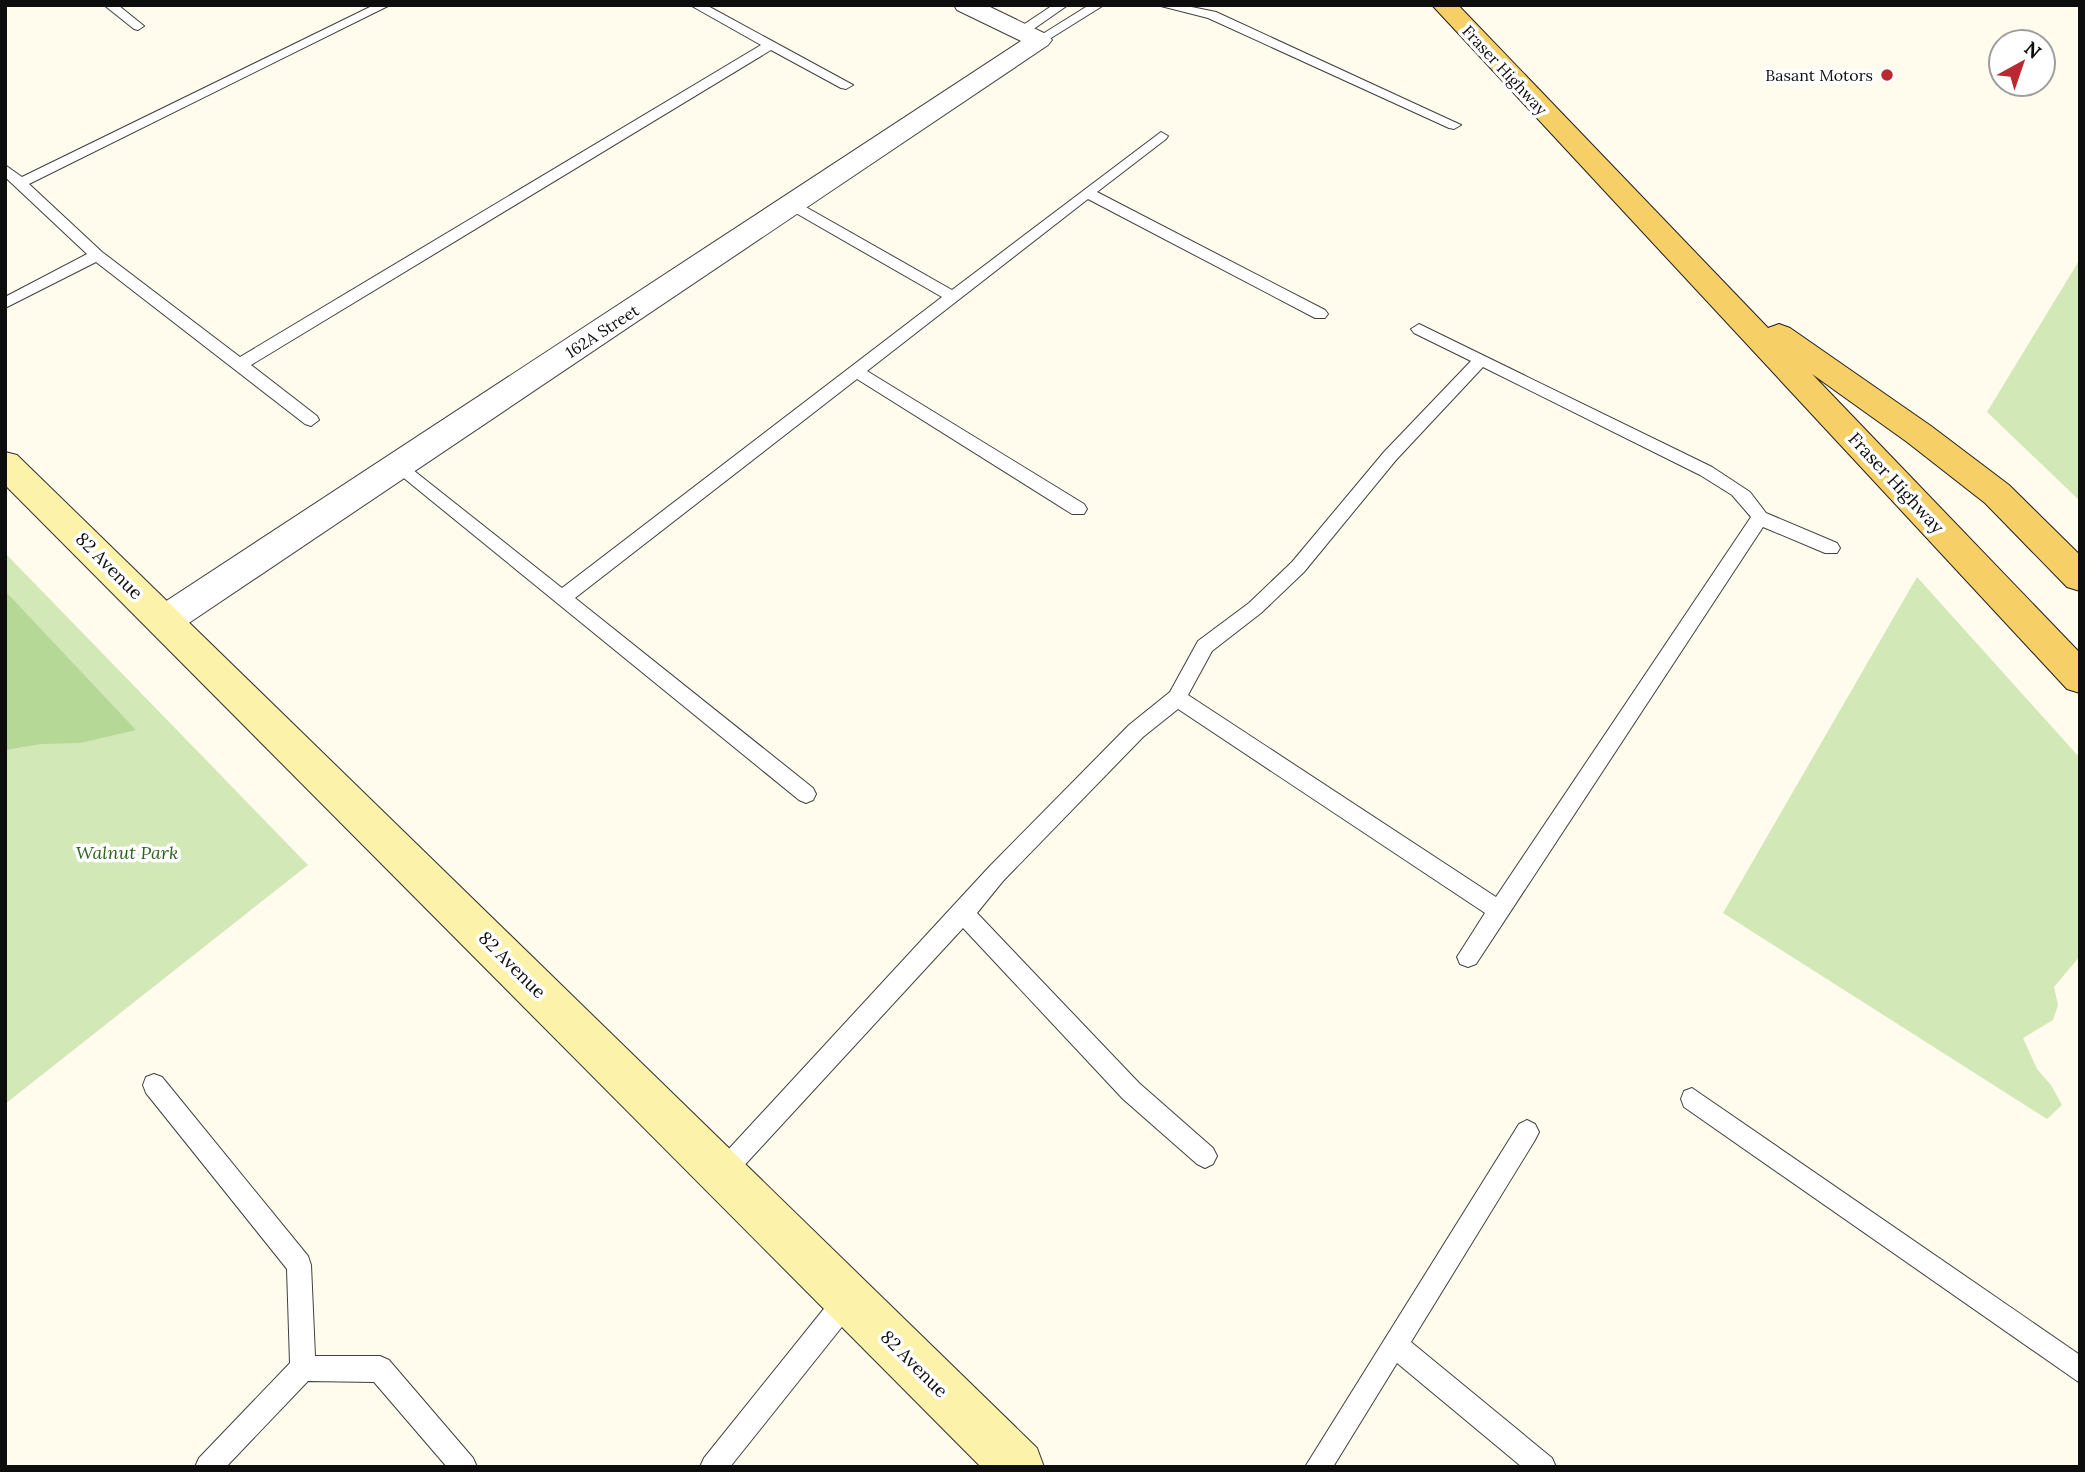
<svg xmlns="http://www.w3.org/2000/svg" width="2085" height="1472" font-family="Lora,serif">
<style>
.green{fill:#d2e8b7}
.forest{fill:#b6d897}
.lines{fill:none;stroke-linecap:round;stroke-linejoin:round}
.lane-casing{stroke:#404040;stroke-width:2}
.street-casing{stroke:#404040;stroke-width:2}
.secondary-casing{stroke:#2f2f2f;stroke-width:2}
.primary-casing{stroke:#1e1e1e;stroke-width:2}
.lane{fill:#fff;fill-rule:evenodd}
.street{fill:#fff;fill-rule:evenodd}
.secondary{fill:#fdf2a9;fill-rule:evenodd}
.primary{fill:#f6cf66;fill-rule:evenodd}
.poi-dot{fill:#ba2832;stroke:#fff;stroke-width:2.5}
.labels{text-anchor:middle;stroke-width:7;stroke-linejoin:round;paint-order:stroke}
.far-street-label{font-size:16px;fill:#0d0d0d;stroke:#fff}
.far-poi-label{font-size:16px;fill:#0d0d0d;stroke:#fff;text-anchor:end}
.street-label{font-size:18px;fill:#0d0d0d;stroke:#fff}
.park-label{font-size:18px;font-style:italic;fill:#2e631e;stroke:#fff}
</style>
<rect width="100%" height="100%" fill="#fffbed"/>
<g class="green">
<polygon points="2080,259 2080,501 1987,412"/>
<polygon points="5,553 308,865 5,1104"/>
<polygon points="1917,577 2080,758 2080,956 2054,987 2058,1005 2053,1020 2023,1038 2037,1069 2051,1085 2062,1105 2047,1119 1723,913"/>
</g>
<polygon class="forest" points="5,591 136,730 80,743 41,744 5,750"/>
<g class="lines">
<g class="lane-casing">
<g id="lane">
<polygon points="104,5 118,5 144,26 138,30 134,29"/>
<polygon points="374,5 390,5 29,184 102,252 240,357 761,45 690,5 706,5 853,85 846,89 841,88 771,50 251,365 317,416 319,420 311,426 305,424 96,262 5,308 5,297 87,254 5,177 5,165 22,177"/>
<polygon points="1053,5 1068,5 1025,35 1017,35 1017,29"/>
<polygon points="1089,5 1104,5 1043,43 1039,44 1033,40"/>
<polygon points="1157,5 1182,5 1216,12 1461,125 1454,129 1449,128 1208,18"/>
<polygon points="1161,132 1168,136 1166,139 1097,192 1325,310 1328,314 1325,318 1315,318 1088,199 867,371 1084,504 1087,509 1084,514 1072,514 857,379 575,598 813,788 816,794 813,800 806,803 799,800 389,466 397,460 403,462 562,588 942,297 787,208 787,202 797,202 952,290"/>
<path d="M1419 324 1712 467 1750 492 1766 513 1837 543 1840 548 1837 553H1825L1763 527 1476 964 1468 967 1460 964 1457 957 1485 913 1178 709 1143 737 1003 881 977 913 1139 1083 1213 1148 1217 1156 1213 1164 1205 1168 1197 1164 1123 1099 963 928 730 1181 722 1185 714 1181 710 1173 714 1165 989 867 1129 725 1170 692 1198 641 1249 603 1292 562 1384 452 1471 361 1414 333 1411 329ZM1483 367 1700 475 1732 495 1751 517 1496 897 1188 695 1212 651 1261 613 1304 572 1396 460Z"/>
<polygon points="154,1074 162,1077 308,1256 311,1265 315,1356 380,1356 389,1360 473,1458 477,1467 447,1467 374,1382 308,1381 226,1467 195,1467 199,1458 290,1363 287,1269 146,1093 143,1085 146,1077"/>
<polygon points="1692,1088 2080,1355 2080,1383 1684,1107 1681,1099 1684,1091"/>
<polygon points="1527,1120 1535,1124 1539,1132 1535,1140 1411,1342 1552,1458 1556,1467 1522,1467 1397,1363 1333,1467 1305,1467 1519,1124"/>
<polygon points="848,1287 857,1290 860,1299 857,1308 730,1467 700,1467 704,1458 839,1290"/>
</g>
</g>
<g class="street-casing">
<polygon id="street" points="954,5 986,5 1048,35 1052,40 1048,45 177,631 164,636 151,631 146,621 151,611 1021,41 957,10"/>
</g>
<g class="secondary-casing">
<polygon id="secondary" points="5,452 17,455 1037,1448 1044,1467 981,1467 5,485"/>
</g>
<g class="primary-casing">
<polygon id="primary" points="1432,5 1458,5 1768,328 1779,324 1790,328 1931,426 2009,485 2080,555 2080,591 2067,587 1985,503 1907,442 1812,374 2080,653 2080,693 2067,689"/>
</g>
<use href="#lane" class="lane"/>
<use href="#street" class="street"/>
<use href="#secondary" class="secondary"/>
<use href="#primary" class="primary"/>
</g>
<circle class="poi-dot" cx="1887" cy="75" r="7"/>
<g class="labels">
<g class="far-street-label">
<text transform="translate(1505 70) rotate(47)" y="6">Fraser Highway</text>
<text transform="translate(602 331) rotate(-33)" y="6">162A Street</text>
</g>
<g class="far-poi-label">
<text x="1873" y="81">Basant Motors</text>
</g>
<g class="street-label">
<text transform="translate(1896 483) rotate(47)" y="6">Fraser Highway</text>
<text transform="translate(109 566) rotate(45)" y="6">82 Avenue</text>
<text transform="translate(512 965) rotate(45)" y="6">82 Avenue</text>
<text transform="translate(914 1364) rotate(45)" y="6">82 Avenue</text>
</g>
<g class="park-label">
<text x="127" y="859">Walnut Park</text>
</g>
</g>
<rect width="2085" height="1472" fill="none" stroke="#0d0d0d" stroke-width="14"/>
<g transform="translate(2022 63) rotate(40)"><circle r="33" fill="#ffffff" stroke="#9e9e9e" stroke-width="2"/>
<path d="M0-5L12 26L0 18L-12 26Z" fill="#ba2832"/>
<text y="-10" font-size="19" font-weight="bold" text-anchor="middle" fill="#0d0d0d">N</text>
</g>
</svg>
